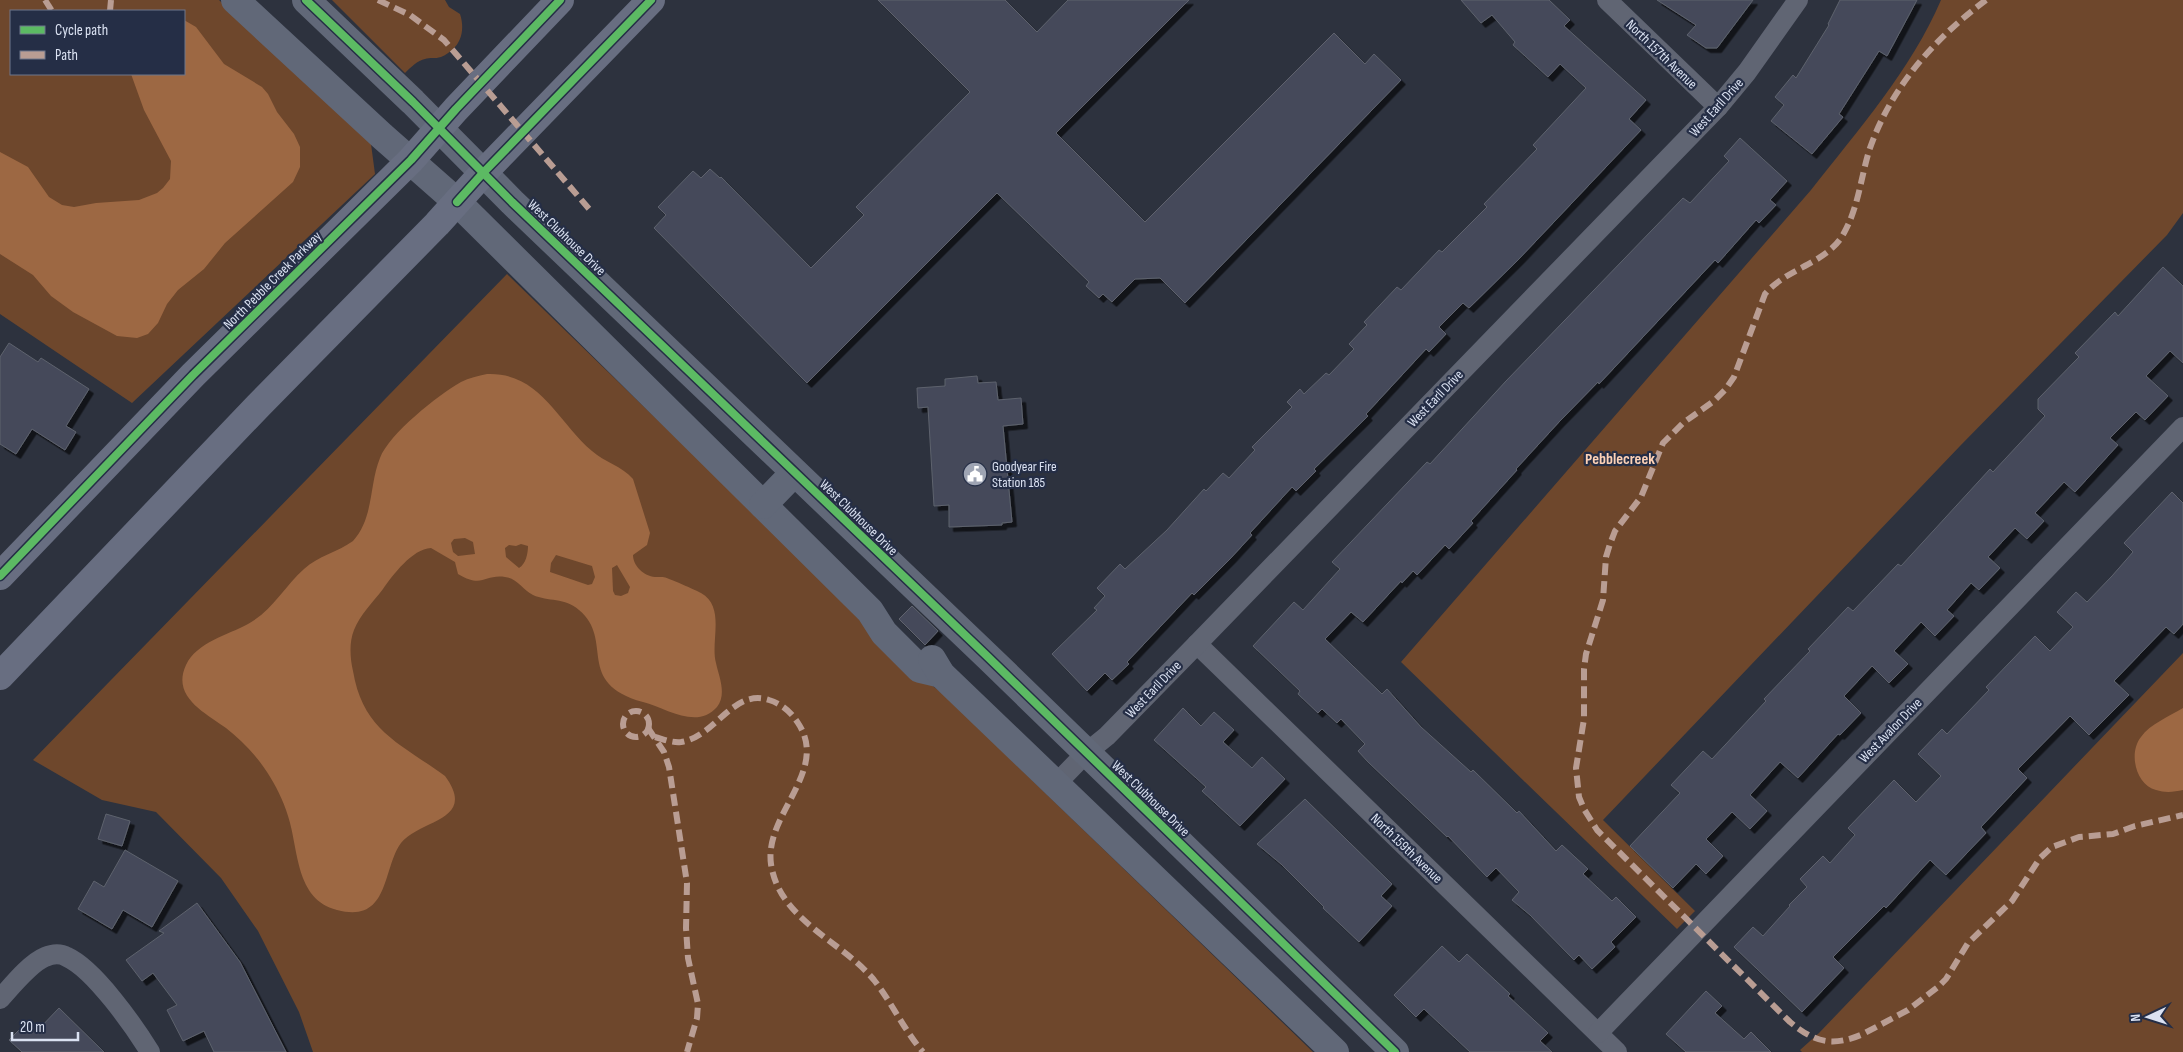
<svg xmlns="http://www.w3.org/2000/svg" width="2183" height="1052" font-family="'Sofia Sans Condensed',sans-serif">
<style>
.green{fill:#6e472c;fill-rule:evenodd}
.water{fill:#9d6843;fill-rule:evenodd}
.building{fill:#444a5a;stroke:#5e626d;filter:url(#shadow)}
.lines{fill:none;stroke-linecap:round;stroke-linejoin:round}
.street{stroke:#606573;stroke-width:20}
.secondary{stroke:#616878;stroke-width:28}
.primary{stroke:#686e81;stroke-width:28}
.quiet{stroke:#b99d93;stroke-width:6;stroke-dasharray:12 6;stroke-linecap:butt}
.cycleway-casing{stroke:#252e46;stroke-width:11}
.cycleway{stroke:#5cba63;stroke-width:8}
.labels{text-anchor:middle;stroke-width:4.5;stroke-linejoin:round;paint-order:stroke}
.street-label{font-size:14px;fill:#dbe2f2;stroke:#252e46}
.poi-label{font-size:14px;fill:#dbe2f2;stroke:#252e46;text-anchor:start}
.quarter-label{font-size:16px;font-weight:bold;fill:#fdd2b7;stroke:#252e46}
</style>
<defs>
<filter id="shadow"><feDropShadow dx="4.5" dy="4.5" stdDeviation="0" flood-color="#0009"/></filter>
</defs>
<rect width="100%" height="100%" fill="#2d323e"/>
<g class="green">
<path d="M0 0H219L371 144 375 174 132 403 0 314ZM11 11H184V74H11Z"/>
<path d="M332 0H445L449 7 460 14C466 32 460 49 441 57 435 59 430 57 425 59 418 60 410 68 405 73Z"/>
<path d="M1941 0H2183V213L2167 235 1960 446 1603 820 1695 911 1677 929 1401 662 1811 190C1858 130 1911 70 1941 0Z"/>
<polygon points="507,274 929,683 943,694 1313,1052 313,1052 299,1012 258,931 221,878 156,812 102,800 33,760"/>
<polygon points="2183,653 2183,1052 1802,1052 1800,1050 1819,1033"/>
</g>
<g class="water">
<polygon points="184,20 196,27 224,64 262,87 268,94 277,112 294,134 300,147 300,167 293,182 225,243 204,269 178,290 167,304 158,323 148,334 137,338 117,336 73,312 51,296 33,275 0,254 0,152 28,167 49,197 62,205 74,207 96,203 139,200 157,193 163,188 170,179 171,161 144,110 131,74 184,74"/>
<path d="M487 374C540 372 557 421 592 451 604 462 622 466 633 479L650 533 647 545 633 555C633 566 644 576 655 577 657 577 661 577 663 577 666 577 698 591 701 593 726 607 710 642 716 663 719 677 727 694 717 707 697 730 666 708 643 702 574 683 615 640 579 610 565 597 548 602 533 595 523 590 517 578 505 577 484 574 483 589 458 574L455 562 431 548C412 549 393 575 383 589 373 602 360 615 354 630 349 642 350 658 353 671 363 731 400 743 445 776 478 821 420 819 401 843 382 869 390 924 337 910 295 899 299 850 288 816 283 800 276 786 267 772 256 755 241 740 226 728 206 713 171 697 186 665 197 642 228 635 248 624 272 611 284 587 304 569 318 556 338 552 353 541 374 518 369 485 380 458 389 434 438 395 461 382 469 378 478 376 487 374ZM465 538 473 542 475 554 458 556 453 552 451 543 454 539ZM521 544 528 546C528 553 526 564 519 568L506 557 505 548 509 545 516 546ZM556 555 592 566 595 577 592 584 588 585 550 572 551 563ZM617 565 630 587 628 593 621 596 615 595 613 591 612 568Z"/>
<path d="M2183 708V790C2174 792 2165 793 2156 790 2136 785 2128 753 2141 737 2150 724 2170 716 2183 708Z"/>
</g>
<g class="building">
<polygon points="878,0 1005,0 1037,32 1068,0 1189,0 1056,133 1145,222 1334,33 1365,64 1374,54 1401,80 1185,303 1160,278 1135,279 1112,302 1103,294 1099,298 1086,286 1089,282 997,193 807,383 654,228 666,215 658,207 693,171 701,178 710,169 720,178 721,177 811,268 864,215 856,207 970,92"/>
<polygon points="1461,0 1549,0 1570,20 1564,26 1646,100 1629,119 1641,130 1518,260 1469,308 1463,303 1439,327 1446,334 1429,352 1426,349 1366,414 1368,416 1314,469 1316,471 1296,491 1292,487 1250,533 1252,535 1230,559 1194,595 1192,593 1127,662 1129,664 1112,680 1105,673 1087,691 1052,654 1097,610 1094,608 1105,596 1097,588 1120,564 1125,569 1167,530 1204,489 1206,491 1223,473 1229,478 1255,450 1252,447 1292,407 1287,402 1300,389 1304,394 1326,373 1329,375 1354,349 1349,344 1367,325 1364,322 1397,287 1401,290 1439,250 1442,252 1487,207 1484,204 1537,149 1533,145 1586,88 1560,64 1548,77 1513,45 1515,42 1492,15 1481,23"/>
<polygon points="1657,0 1753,0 1717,48 1706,48 1687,35 1696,25"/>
<polygon points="1840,0 1917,0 1887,56 1879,51 1839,114 1843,117 1812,154 1771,121 1784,105 1775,97 1793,75 1796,78 1829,25 1828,24"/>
<polygon points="1740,138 1787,181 1770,200 1776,205 1759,223 1756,220 1718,263 1715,260 1599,384 1598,382 1559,422 1516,469 1517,470 1471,521 1473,523 1449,549 1445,545 1417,575 1413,571 1402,583 1401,581 1363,622 1351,612 1325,639 1382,694 1387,689 1421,727 1471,772 1473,770 1517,813 1519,811 1556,851 1562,845 1588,869 1583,874 1612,901 1616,897 1636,917 1611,942 1615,947 1592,969 1579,955 1574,960 1530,915 1512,900 1519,892 1496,868 1487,877 1448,836 1447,837 1368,762 1358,751 1365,744 1341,719 1337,723 1322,709 1318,713 1298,694 1300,691 1253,646 1294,602 1303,610 1340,569 1332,562 1427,462 1430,464 1506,381 1683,198 1690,203 1729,161 1724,156"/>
<polygon points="2163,267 2183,286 2183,363 2170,351 2146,376 2168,396 2145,420 2136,412 2110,438 2118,445 2075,492 2064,482 2035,513 2044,521 2027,539 2015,528 1988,557 2000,568 1979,590 1971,583 1947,610 1954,616 1935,636 1921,622 1894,651 1908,664 1889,683 1872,666 1844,696 1861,713 1840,735 1838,734 1798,778 1780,762 1750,795 1767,811 1750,829 1732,812 1706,839 1723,856 1706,874 1696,864 1673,888 1630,846 1680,793 1671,785 1703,751 1712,759 1766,701 1764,699 1810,651 1808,649 1848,607 1853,611 1898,564 1901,566 1990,469 1993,472 2045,416 2038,409 2038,399 2079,357 2075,353 2115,312 2118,316"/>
<polygon points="9,343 38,362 41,358 89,389 66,426 76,432 65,450 32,429 16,454 0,444 0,357"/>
<polygon points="977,376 978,383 996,382 998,400 1021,398 1023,424 1003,426 1012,522 1002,523 1002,525 949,527 949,505 934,506 928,407 918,408 917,388 945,386 945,379"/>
<polygon points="2172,492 2183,503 2183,624 2174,634 2166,627 2114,681 2129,695 2089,735 2070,716 2018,769 2027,778 1981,827 1986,833 1946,875 1930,860 1886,908 1884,906 1833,957 1844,968 1802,1012 1734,947 1753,927 1763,936 1790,906 1789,905 1807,887 1800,879 1823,856 1830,863 1855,835 1848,828 1894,780 1916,802 1941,776 1918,754 1942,729 1947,734 1989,690 1986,687 2035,636 2050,651 2073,627 2057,612 2076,592 2087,602 2112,576 2133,552 2124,543"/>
<polygon points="912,606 938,631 925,645 899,619"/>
<polygon points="1183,708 1201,726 1214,712 1234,730 1223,742 1252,768 1262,757 1285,779 1240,826 1202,791 1206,787 1154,740"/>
<polygon points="1305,799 1392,884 1381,896 1392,906 1359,942 1323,908 1324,907 1281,864 1257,844"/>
<polygon points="106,814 130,821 122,846 98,839"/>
<polygon points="125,850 178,881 152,927 123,910 112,929 78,909 94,881 104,887"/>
<polygon points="197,903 240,962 286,1052 214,1052 204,1031 183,1041 167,1010 177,1005 153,973 142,981 126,960 164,933 159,931"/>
<polygon points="1442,946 1459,962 1467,954 1510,994 1508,996 1548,1033 1540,1041 1552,1052 1470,1052 1424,1009 1416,1017 1394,995"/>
<polygon points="1706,991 1722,1006 1715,1013 1744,1039 1751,1032 1771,1052 1686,1052 1666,1034"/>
<polygon points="59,1008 104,1052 22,1052 9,1040 28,1021 38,1030"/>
</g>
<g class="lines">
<g class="street">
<polyline points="1607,0 1718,107"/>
<polyline points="1197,644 1617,1052"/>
<polyline points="1056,784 1086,753 1107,736 1197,644 1718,107 1747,72 1798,0"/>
<path d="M0 999C11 987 30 963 45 957 52 954 60 953 67 957 94 969 134 1026 150 1052"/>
<polyline points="1598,1033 2183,427"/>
</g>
<g class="secondary">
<polyline points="235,0 382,136 457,202 870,611 884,633 920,669 941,674"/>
<polyline points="306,0 413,102 512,202 988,657 1395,1052"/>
<polyline points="763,505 794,473"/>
<polyline points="932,659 941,674 1335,1052"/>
</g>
<g class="primary">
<polyline points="0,576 193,375 411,160 456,109 560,0"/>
<polyline points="0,676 258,406 437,224 483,173 651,0"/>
</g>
<g class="quiet">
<polyline points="45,0 52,11"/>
<polyline points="378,0 410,15 444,40 590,210"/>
<path d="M1986 0C1934 39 1890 88 1869 151 1860 181 1858 211 1841 238 1823 264 1786 269 1765 294L1734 377 1725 390 1714 401 1683 423 1663 443 1641 497 1615 531 1610 544 1606 557 1603 600 1586 654 1584 669V719L1576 768 1579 797 1584 809 1597 830 1790 1022C1815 1043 1833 1047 1863 1034L1908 1010 1938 987 1946 979 1968 943 2012 901 2040 858 2052 847 2079 837 2113 834 2135 826 2183 815"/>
<polyline points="110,11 111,0"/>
<circle cx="636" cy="724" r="13"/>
<polyline points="648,728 664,752 669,767 687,883 686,928 688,958 698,1004 697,1018 687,1052"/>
<path d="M655 737C663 739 672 743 681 742 715 737 733 688 769 700 782 704 791 712 798 723 830 771 764 814 771 864 779 920 842 941 874 980 892 1003 904 1030 923 1052"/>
</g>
<g class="cycleway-casing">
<g id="cycleway">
<polyline points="306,0 413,102 512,202 988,657 1395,1052"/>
<polyline points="457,202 483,173 651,0"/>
<polyline points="0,576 193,375 411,160 456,109 560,0"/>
</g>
</g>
<use href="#cycleway" class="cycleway"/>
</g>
<defs>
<g id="civic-disc" transform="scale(1.25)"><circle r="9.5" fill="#9ea4b3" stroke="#252e46"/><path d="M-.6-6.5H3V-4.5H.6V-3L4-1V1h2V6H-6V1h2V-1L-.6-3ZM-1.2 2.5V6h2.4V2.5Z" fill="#fff"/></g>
</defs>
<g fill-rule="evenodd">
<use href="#civic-disc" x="975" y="474"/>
</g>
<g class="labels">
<g class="street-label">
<text transform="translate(1662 54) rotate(44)" y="5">North 157th Avenue</text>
<text transform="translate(1716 107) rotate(-48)" y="5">West Earll Drive</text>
<text transform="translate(567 237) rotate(44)" y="5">West Clubhouse Drive</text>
<text transform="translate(272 280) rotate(-45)" y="5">North Pebble Creek Parkway</text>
<text transform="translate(1435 398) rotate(-46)" y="5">West Earll Drive</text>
<text transform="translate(859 517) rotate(44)" y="5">West Clubhouse Drive</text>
<text transform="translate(1153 689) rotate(-46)" y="5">West Earll Drive</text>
<text transform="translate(1890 730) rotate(-46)" y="5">West Avalon Drive</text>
<text transform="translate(1151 798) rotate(44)" y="5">West Clubhouse Drive</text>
<text transform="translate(1407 848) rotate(44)" y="5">North 159th Avenue</text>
</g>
<g class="poi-label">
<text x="992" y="471">Goodyear Fire<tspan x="992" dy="16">Station 185</tspan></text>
</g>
<g class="quarter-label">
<text x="1620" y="464">Pebblecreek</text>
</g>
</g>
<rect x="10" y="10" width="175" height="65" fill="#252e46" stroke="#6e768b"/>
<rect x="20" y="26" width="25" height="8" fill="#5cba63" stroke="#6e768b"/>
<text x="55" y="35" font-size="15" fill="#dbe2f2">Cycle path</text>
<rect x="20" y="51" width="25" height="8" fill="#b99d93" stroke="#6e768b"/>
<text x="55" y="60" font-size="15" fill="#dbe2f2">Path</text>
<g transform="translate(2148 1017) rotate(266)" stroke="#252e46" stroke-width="4" paint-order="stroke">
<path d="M0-4L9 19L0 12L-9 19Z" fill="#dbe2f2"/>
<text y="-8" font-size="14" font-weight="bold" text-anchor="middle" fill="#dbe2f2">N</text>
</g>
<path d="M12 1032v8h66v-8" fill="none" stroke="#dbe2f2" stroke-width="2.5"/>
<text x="20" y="1032" font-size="15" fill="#dbe2f2" stroke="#252e46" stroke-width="4" paint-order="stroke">20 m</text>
</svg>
